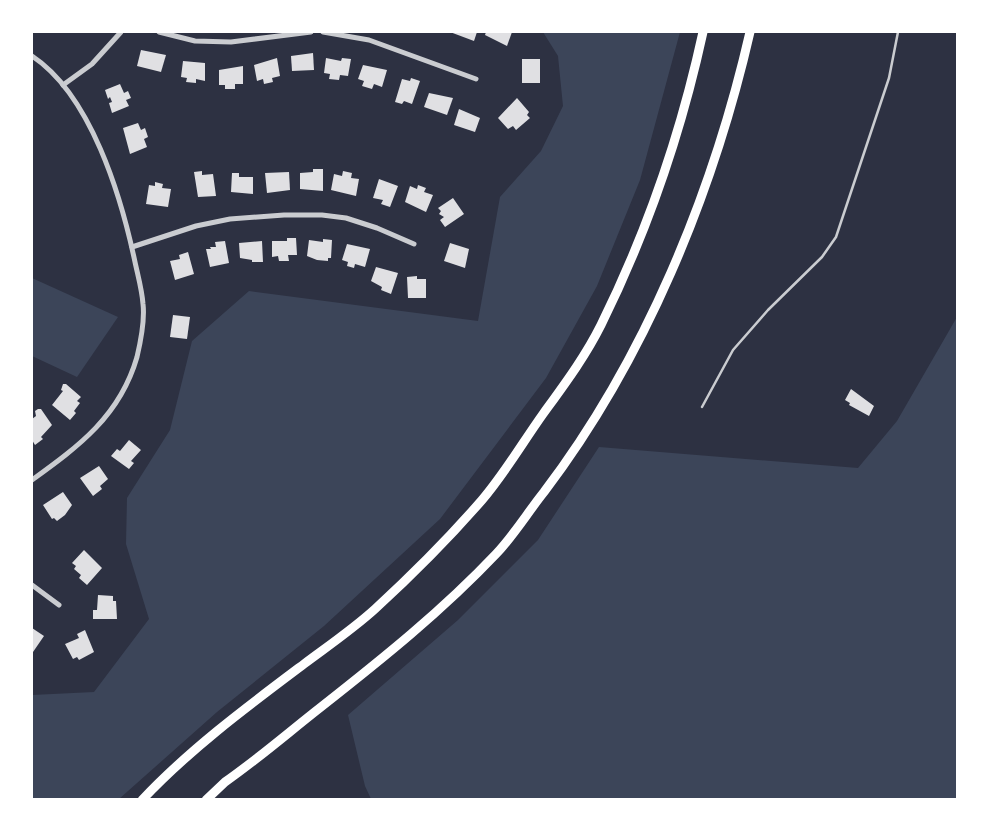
<svg xmlns="http://www.w3.org/2000/svg" width="989" height="831" font-family="Helvetica,sans-serif">
<style>
.green{fill:#3c4559}
.building{fill:#e0e0e3}
.lines{fill:none;stroke-linecap:round;stroke-linejoin:round}
.service{stroke:#caccd0;stroke-width:2.5}
.minor{stroke:#caccd0;stroke-width:5}
.trunk{stroke:#fff;stroke-width:9}
</style>
<rect width="100%" height="100%" fill="#2d3142"/>
<g class="green">
<polygon points="543,32 680,32 640,180 597,286 546,378 440,519 324,626 217,712 119,799 32,799 32,695 94,692 149,619 126,544 127,498 170,430 192,341 249,291 478,321 500,197 541,151 563,106 558,56"/>
<polygon points="32,278 118,317 77,377 32,356"/>
<polygon points="957,317 957,799 371,799 365,786 348,715 458,620 538,540 599,447 858,468 897,421"/>
</g>
<g class="building">
<polygon points="450,32 477,32 474,41"/>
<polygon points="486,32 512,32 507,46 485,35"/>
<polygon points="141,50 166,55 161,72 137,66"/>
<polygon points="313,53 314,70 292,71 291,56"/>
<polygon points="277,58 280,76 272,78 273,82 264,84 263,79 257,81 254,65"/>
<polygon points="326,58 341,61 342,58 351,59 348,76 340,75 339,80 329,79 330,74 324,73"/>
<rect x="522" y="59" width="18" height="24"/>
<polygon points="183,61 205,63 205,81 196,79 196,83 186,82 187,78 181,77"/>
<polygon points="363,65 387,70 382,87 374,84 372,89 362,86 364,81 358,79"/>
<polygon points="243,66 243,84 235,84 235,89 225,89 225,85 219,85 219,70"/>
<polygon points="411,78 420,81 412,104 404,101 402,104 395,102 402,79 410,81"/>
<polygon points="120,84 124,93 128,91 131,98 126,100 129,106 112,113 109,103 112,102 110,97 108,99 105,90"/>
<polygon points="429,93 453,98 447,115 424,107"/>
<polygon points="517,98 529,112 527,115 530,118 516,130 513,126 508,129 498,118"/>
<polygon points="459,109 480,118 475,132 454,125"/>
<polygon points="138,123 141,130 145,128 148,137 144,139 147,147 130,154 123,128"/>
<polygon points="313,169 323,169 323,191 300,189 300,173 313,172"/>
<polygon points="202,171 202,175 213,174 216,196 198,197 194,172"/>
<polygon points="343,171 352,173 351,178 359,179 356,196 331,190 334,174 342,176"/>
<polygon points="289,172 290,190 267,193 265,173"/>
<polygon points="232,173 239,173 239,177 253,177 253,194 231,192"/>
<polygon points="379,179 398,186 390,207 381,204 383,200 373,198"/>
<polygon points="155,182 163,184 162,188 171,189 168,207 146,204 149,185 155,186"/>
<polygon points="418,185 426,188 424,192 433,195 426,212 405,202 410,186 417,189"/>
<polygon points="453,198 464,214 445,227 440,220 444,217 439,214 441,211 438,208"/>
<polygon points="287,238 296,238 297,255 288,255 289,261 279,261 278,256 272,257 272,241 287,241"/>
<polygon points="323,239 332,240 331,258 328,258 328,261 317,260 307,256 309,240 323,242"/>
<polygon points="225,241 229,263 210,267 206,249 211,249 210,247 216,247 215,242"/>
<polygon points="262,241 263,262 252,262 252,260 240,258 239,243"/>
<polygon points="450,243 469,249 465,268 444,261"/>
<polygon points="347,244 370,249 365,267 355,264 354,268 347,266 348,262 342,260"/>
<polygon points="188,252 194,274 175,280 170,261 180,259 179,255"/>
<polygon points="376,267 398,273 391,294 381,290 382,287 371,281"/>
<polygon points="417,276 417,279 426,279 426,298 408,298 407,277"/>
<polygon points="173,315 190,317 187,339 170,337"/>
<polygon points="63,384 66,384 81,397 77,401 80,403 74,411 76,413 70,420 52,405 63,391 61,390"/>
<polygon points="851,389 874,406 869,416 849,405 850,403 845,400"/>
<polygon points="38,409 41,409 52,425 41,437 43,439 35,445 32,440 32,419 36,416 35,411"/>
<polygon points="129,440 141,450 131,461 134,463 129,469 111,456 117,449 120,451"/>
<polygon points="99,466 108,479 100,486 102,489 93,496 80,478"/>
<polygon points="63,492 72,505 65,515 57,521 54,518 52,519 43,505"/>
<polygon points="84,550 102,568 87,585 79,578 81,575 74,569 76,566 72,563"/>
<polygon points="98,595 113,596 113,601 116,601 117,619 93,619 93,610 97,610"/>
<polygon points="32,628 44,636 33,652 32,651"/>
<polygon points="85,630 94,652 79,660 77,657 73,659 65,644 79,638 77,634"/>
</g>
<g class="lines">
<polyline class="service" points="702,407 733,350 768,310 822,257 836,237 889,78 898,32"/>
<g class="minor">
<polyline points="159,32 195,41 231,42 311,32"/>
<polyline points="323,32 369,40 476,79"/>
<path d="M32 56C91 95 121 196 135 262 138 276 142 290 143 304 145 321 141 340 137 357 120 416 79 446 32 480"/>
<polyline points="63,85 92,64 121,32"/>
<polyline points="132,247 196,226 230,219 284,215 322,215 346,218 377,228 414,244"/>
<polyline points="32,585 59,605"/>
</g>
<g class="trunk">
<path d="M142 800C190 749 248 706 304 664 328 646 353 629 375 609 412 575 449 538 482 500 505 473 523 442 543 414 564 385 585 357 601 325 647 232 681 133 703 32"/>
<path d="M206 800 225 782C258 759 289 732 321 707 382 659 442 611 496 554 514 535 528 512 544 492 645 359 713 193 750 32"/>
</g>
</g>
<rect width="989" height="831" fill="none" stroke="#ffffff" stroke-width="66"/>
</svg>
